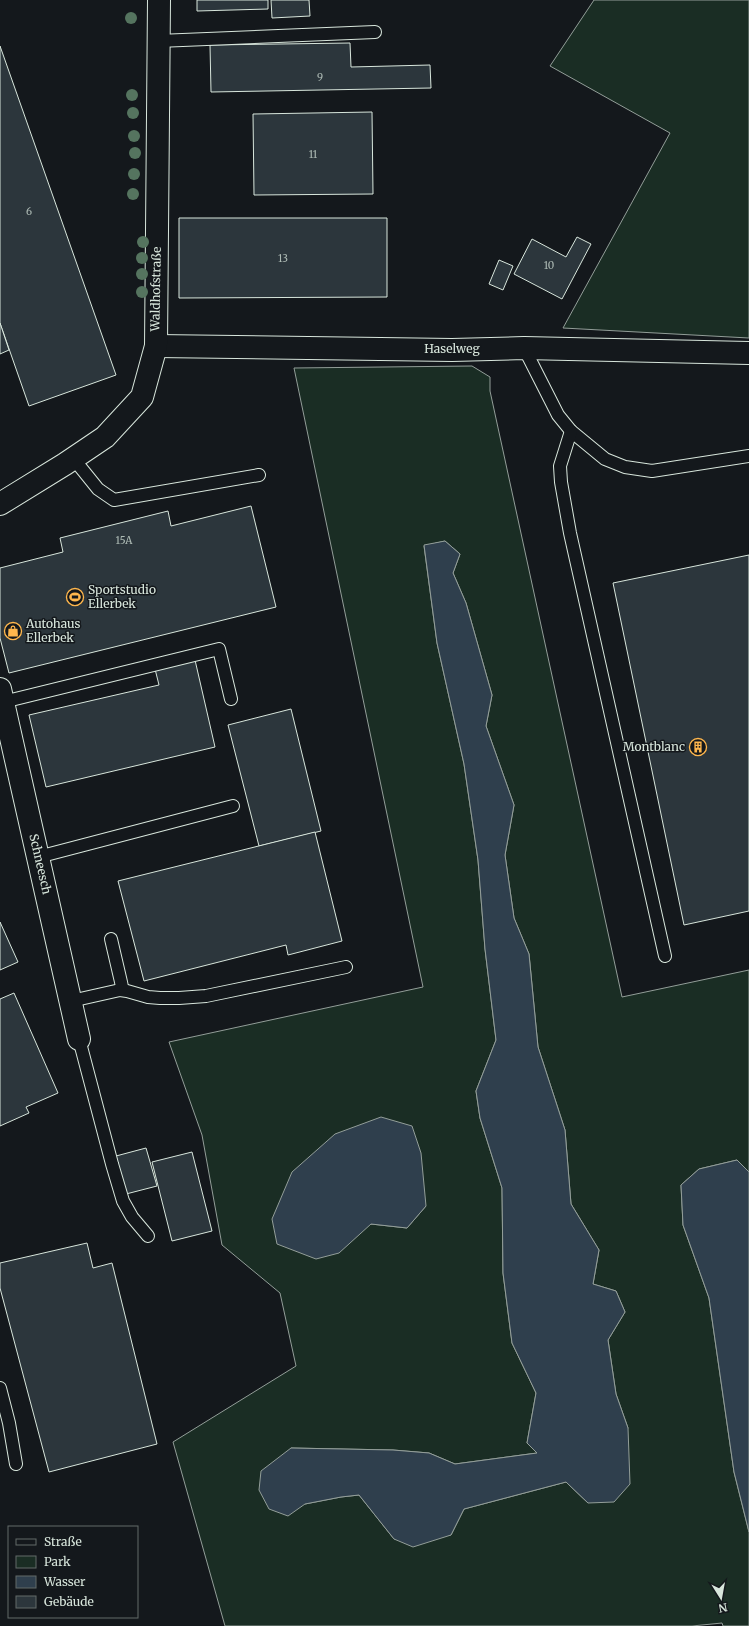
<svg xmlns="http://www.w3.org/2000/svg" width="749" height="1626" font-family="Merriweather,serif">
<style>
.green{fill:#1a2d24;stroke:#939e99;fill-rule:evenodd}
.water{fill:#2f3f4d;stroke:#939e99}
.building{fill:#2c363c;stroke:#d8e6dc}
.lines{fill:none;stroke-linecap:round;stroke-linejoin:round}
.lane-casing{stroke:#d8e6dc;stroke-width:14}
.street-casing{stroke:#d8e6dc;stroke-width:24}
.lane{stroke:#14181c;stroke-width:12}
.street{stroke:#14181c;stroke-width:22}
.tree{fill:#55745f}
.labels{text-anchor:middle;stroke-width:3;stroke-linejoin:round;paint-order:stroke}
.number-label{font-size:10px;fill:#adbab4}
.street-label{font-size:12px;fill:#d8e6dc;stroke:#14181c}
.poi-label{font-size:12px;fill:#d8e6dc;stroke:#14181c;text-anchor:start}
</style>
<rect width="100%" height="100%" fill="#14181c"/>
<g class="green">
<polygon points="594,0 749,0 749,338 563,328 670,133 550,66"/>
<path d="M472 366 490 377V391L622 997 749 970V1172L737 1160 699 1169 681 1185 683 1225 709 1298 734 1472 749 1532V1626H723L722 1623 692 1626H225L173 1442 296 1366 280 1293 222 1245 202 1135 169 1042 423 987 294 368ZM445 541 460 554 453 573 466 603 492 695 486 726 514 805 505 855 514 918 529 954 538 1047 565 1130 571 1204 599 1250 593 1284 616 1291 625 1312 608 1340 616 1394 628 1428 588 1503 566 1482 464 1509 451 1535 394 1539 359 1495 341 1497 305 1504 291 1448 393 1450 429 1453 455 1464 537 1453 527 1443 536 1393 512 1343 503 1273 502 1188 480 1118 476 1091 496 1040 485 949 478 860 464 764 437 643 424 546ZM426 1206 407 1228 371 1224Z"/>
</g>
<g class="water">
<polygon points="445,541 460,554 453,573 466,603 492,695 486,726 514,805 505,855 514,918 529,954 538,1047 565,1130 571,1204 599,1250 593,1284 616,1291 625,1312 608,1340 616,1394 628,1428 630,1484 614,1502 588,1503 566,1482 464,1509 451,1535 413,1547 394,1539 359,1495 341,1497 305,1504 288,1516 269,1509 259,1490 261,1471 291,1448 393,1450 429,1453 455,1464 537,1453 527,1443 536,1393 512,1343 503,1273 502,1188 480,1118 476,1091 496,1040 485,949 478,860 464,764 437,643 424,545"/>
<polygon points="381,1117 412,1126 421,1153 426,1206 407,1228 371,1224 339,1253 316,1259 277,1244 272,1219 292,1172 335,1134"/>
<polygon points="737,1160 749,1172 749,1532 734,1472 709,1298 683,1225 681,1185 699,1169"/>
</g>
<g class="building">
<polygon points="197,0 268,0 268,9 197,11"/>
<polygon points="271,0 309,0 310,16 272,18"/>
<polygon points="350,43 351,67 430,65 431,88 211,92 210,45"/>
<polygon points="0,46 116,375 29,406 0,323"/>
<polygon points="372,112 373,194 254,195 253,114"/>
<polygon points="179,218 387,218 387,297 179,298"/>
<polygon points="577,237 591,244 562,299 514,274 532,239 566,257"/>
<polygon points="499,260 513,266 503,290 489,284"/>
<polygon points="0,323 9,350 0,354"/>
<polygon points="251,506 276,607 9,673 0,638 0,568 63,552 60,538 168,511 171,526"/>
<polygon points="749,555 749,911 684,925 613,583"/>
<polygon points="195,660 215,747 46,787 29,715 159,685 155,669"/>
<polygon points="291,709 321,831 259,846 228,725"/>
<polygon points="315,832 342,941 288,955 286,945 144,981 118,881"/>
<polygon points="0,922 18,962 0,970"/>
<polygon points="14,993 58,1093 26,1107 29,1113 0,1126 0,999"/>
<polygon points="146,1148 157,1186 126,1194 116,1156"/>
<polygon points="192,1152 212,1231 172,1241 152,1162"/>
<polygon points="87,1243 93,1268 112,1263 157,1444 49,1472 0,1288 0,1263"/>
</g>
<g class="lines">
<g class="lane-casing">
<g id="lane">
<polyline points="158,41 375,32"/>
<polyline points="524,348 558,415 571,431 605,459 625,467 652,471 749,456"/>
<polyline points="571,431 560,466 561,482 570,533 665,956"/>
<polyline points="73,458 98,489 114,500 259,475"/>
<polyline points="3,702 219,649 231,699"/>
<polyline points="38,857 233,806"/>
<polyline points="120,990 127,991 148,997 160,998 179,998 206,996 346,967"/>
<polyline points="71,1001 120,990 122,987 121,982 111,939"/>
<polyline points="79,1039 112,1164 123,1201 132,1217 148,1236"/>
<polyline points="0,1388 9,1423 16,1464"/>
</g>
</g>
<g class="street-casing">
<g id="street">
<polyline points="156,346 452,350 524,348 749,353"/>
<polyline points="0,504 65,464 105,437 142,397 156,346 159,0"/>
<polyline points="0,689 79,1039"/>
</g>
</g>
<use href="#lane" class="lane"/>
<use href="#street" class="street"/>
</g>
<g class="tree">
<circle cx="131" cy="18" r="6"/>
<circle cx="132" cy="95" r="6"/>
<circle cx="133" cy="113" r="6"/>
<circle cx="134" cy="136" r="6"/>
<circle cx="135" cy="153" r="6"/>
<circle cx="134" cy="174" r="6"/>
<circle cx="133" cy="194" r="6"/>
<circle cx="143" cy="242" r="6"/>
<circle cx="142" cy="258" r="6"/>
<circle cx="142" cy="274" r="6"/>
<circle cx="142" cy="292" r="6"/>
</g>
<defs>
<g id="stadium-ring" transform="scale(0.9)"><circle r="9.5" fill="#14181c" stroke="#ffb74d" stroke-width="1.5"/><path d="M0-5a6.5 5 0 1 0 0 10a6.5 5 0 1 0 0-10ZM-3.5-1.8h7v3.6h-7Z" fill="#ffb74d"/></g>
<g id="shop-ring" transform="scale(0.9)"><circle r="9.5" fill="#14181c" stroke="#ffb74d" stroke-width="1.5"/><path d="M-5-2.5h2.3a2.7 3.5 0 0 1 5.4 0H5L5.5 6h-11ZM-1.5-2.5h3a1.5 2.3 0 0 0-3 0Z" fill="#ffb74d"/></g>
<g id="building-ring" transform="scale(0.9)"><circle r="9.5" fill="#14181c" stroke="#ffb74d" stroke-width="1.5"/><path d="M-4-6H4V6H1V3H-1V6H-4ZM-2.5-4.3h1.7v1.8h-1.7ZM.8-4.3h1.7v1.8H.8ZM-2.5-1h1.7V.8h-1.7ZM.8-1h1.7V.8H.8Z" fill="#ffb74d"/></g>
</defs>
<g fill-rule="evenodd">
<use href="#stadium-ring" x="75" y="597"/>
<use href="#shop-ring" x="13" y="631"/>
<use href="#building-ring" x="698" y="747"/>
</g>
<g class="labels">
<g class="number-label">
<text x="320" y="81">9</text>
<text x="313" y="158">11</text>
<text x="29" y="215">6</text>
<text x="283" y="262">13</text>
<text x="549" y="269">10</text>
<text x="124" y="544">15A</text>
</g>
<g class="street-label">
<text transform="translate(156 289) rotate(-89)" y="4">Waldhofstraße</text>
<text x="452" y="353">Haselweg</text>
<text transform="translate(40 864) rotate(77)" y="4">Schneesch</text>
</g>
<g class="poi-label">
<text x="88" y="594">Sportstudio<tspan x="88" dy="14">Ellerbek</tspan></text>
<text x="26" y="628">Autohaus<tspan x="26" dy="14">Ellerbek</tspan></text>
<text x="685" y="751" text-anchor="end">Montblanc</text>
</g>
</g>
<rect x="8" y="1526" width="130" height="92" fill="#14181c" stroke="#626a69"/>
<rect x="16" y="1539" width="20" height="6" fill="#14181c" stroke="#626a69"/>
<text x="44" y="1546" font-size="12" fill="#d8e6dc">Straße</text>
<rect x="16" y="1556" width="20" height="12" fill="#1a2d24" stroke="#626a69"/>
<text x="44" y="1566" font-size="12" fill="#d8e6dc">Park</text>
<rect x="16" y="1576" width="20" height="12" fill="#2f3f4d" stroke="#626a69"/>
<text x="44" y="1586" font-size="12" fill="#d8e6dc">Wasser</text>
<rect x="16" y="1596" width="20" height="12" fill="#2c363c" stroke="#626a69"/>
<text x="44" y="1606" font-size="12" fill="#d8e6dc">Gebäude</text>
<g transform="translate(721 1598) rotate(169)" stroke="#14181c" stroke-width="3" paint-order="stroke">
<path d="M0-3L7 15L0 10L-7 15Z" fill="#d8e6dc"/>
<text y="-6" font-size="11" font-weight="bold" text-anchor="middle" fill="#d8e6dc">N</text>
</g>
</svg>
